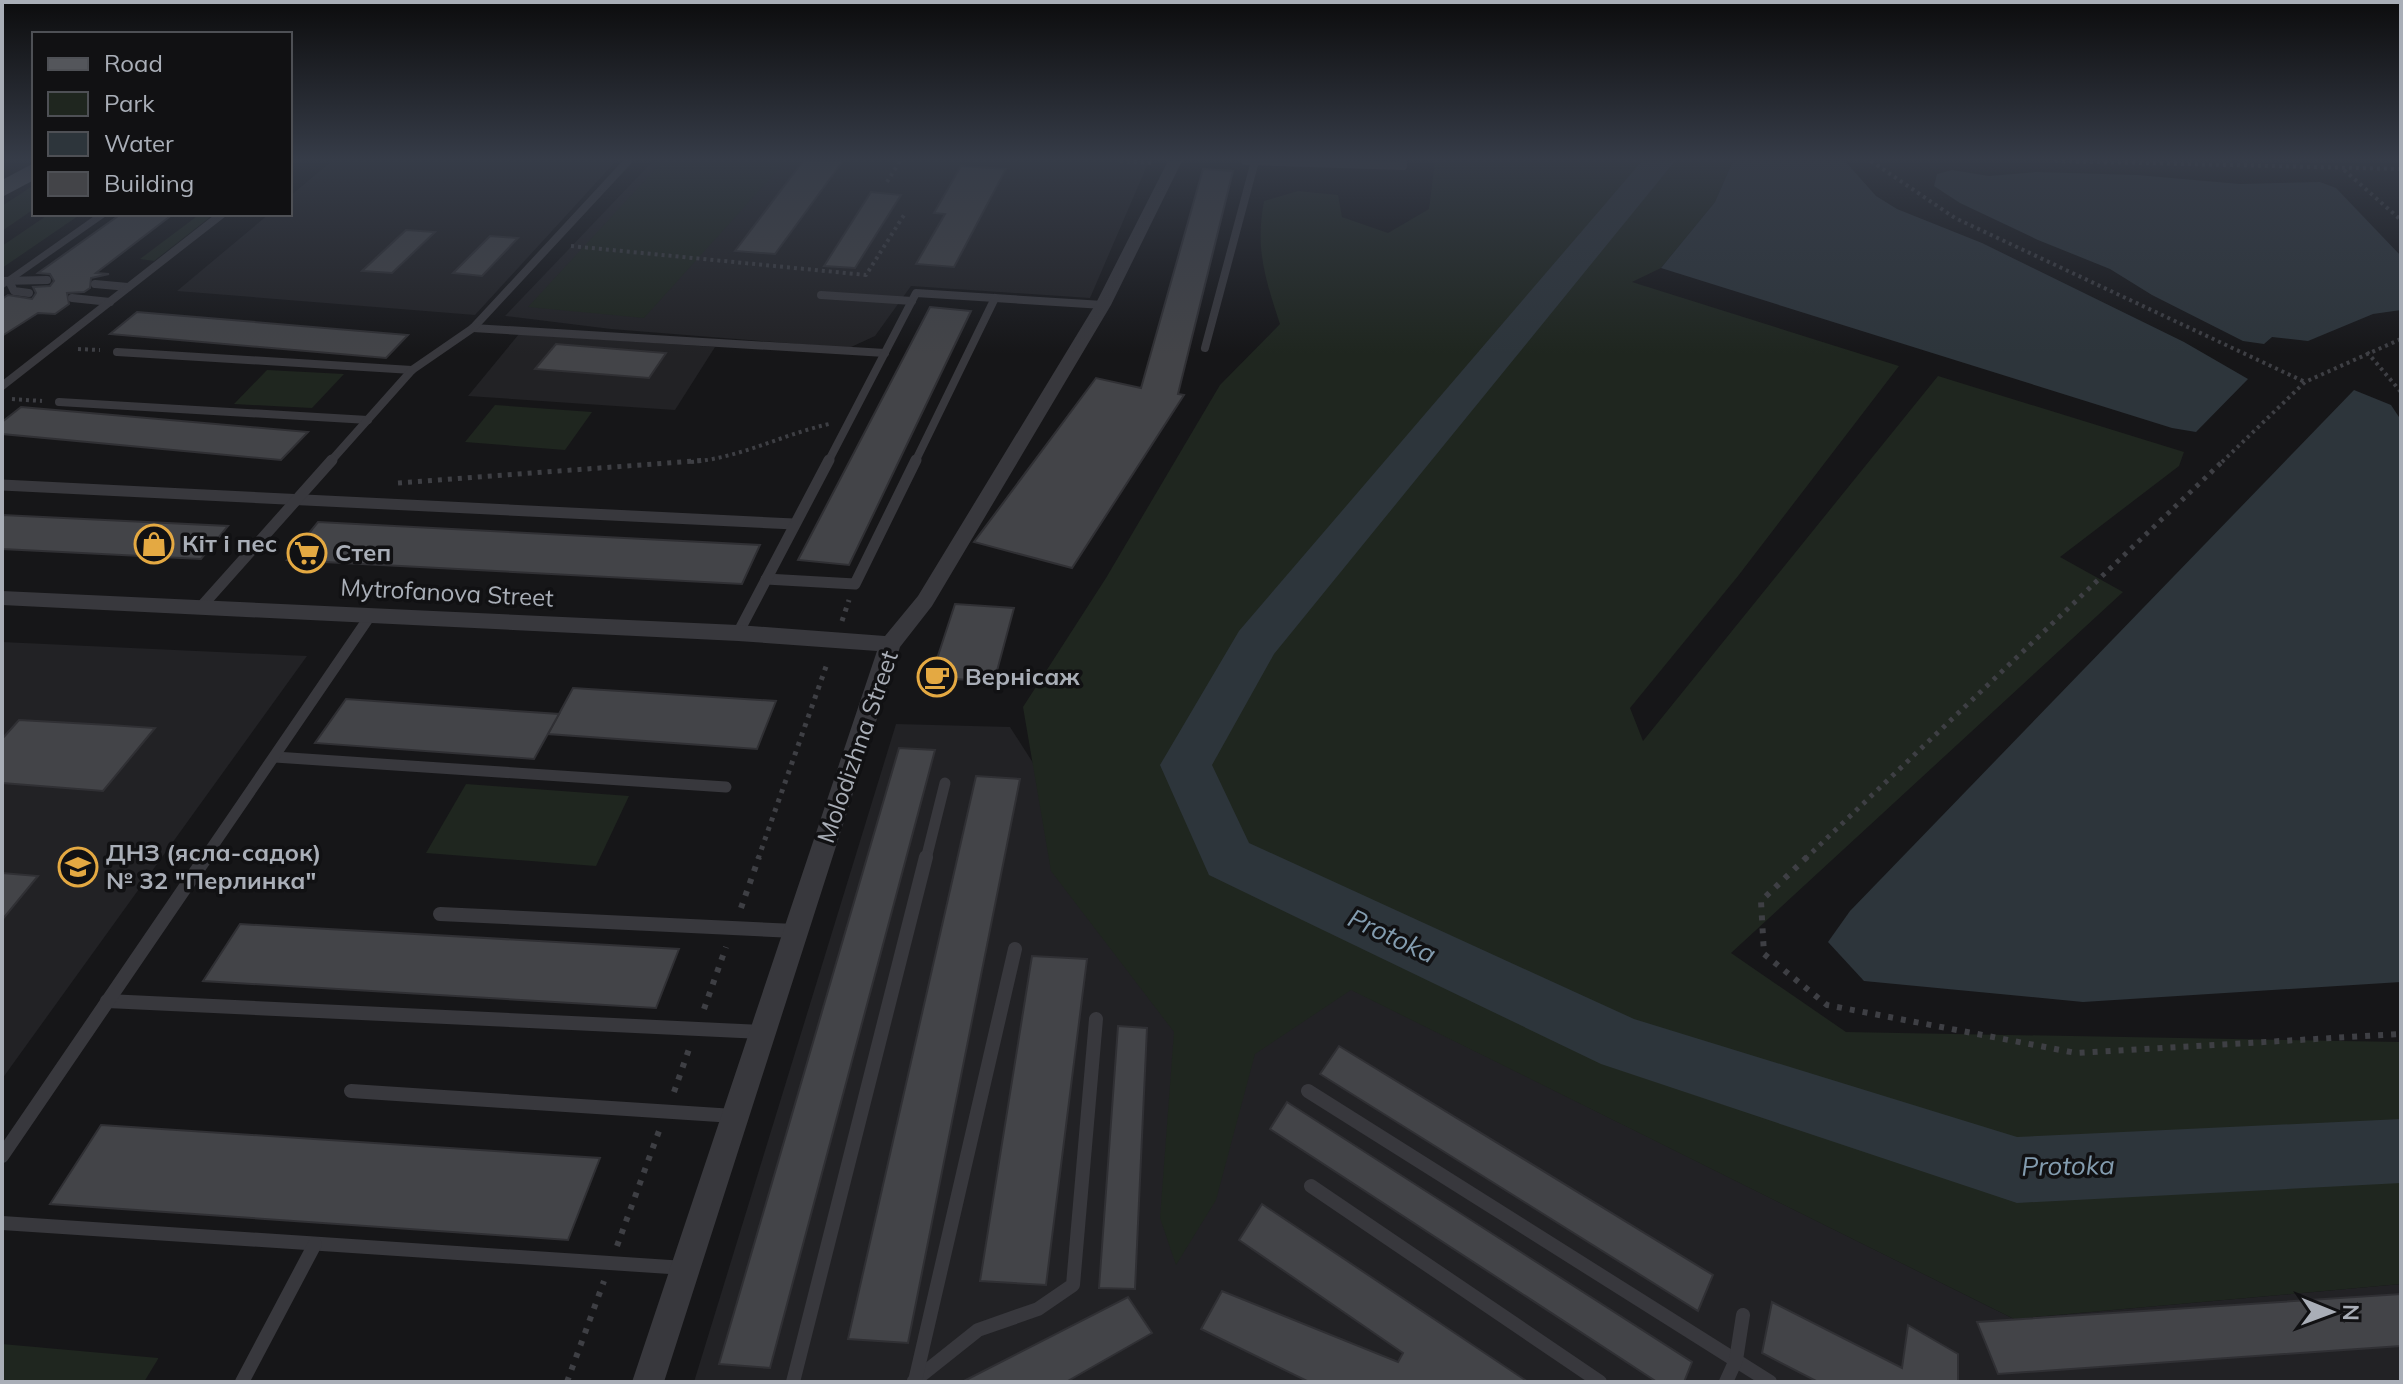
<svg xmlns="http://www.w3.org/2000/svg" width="2403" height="1384" font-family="Mulish,sans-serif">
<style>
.built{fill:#222225}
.green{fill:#1f261f}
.water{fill:#2d353b}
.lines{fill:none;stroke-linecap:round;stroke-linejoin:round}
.river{fill:#2d353b;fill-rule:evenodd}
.building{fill:#434448;stroke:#303034;stroke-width:2}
.path-far2{stroke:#3e3f44;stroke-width:4;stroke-dasharray:3 4;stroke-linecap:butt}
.path-far1{stroke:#3e3f44;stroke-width:5;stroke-dasharray:4 6;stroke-linecap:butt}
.path{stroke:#3e3f44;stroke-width:6;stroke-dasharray:5 8;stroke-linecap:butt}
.service-far2{stroke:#38383d;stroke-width:8}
.service-far1{stroke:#38383d;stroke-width:11}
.service{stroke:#38383d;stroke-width:14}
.pedestrian{fill:#38383d;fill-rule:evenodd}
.minor{fill:#38383d;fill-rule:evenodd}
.primary{fill:#54565b;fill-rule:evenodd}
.labels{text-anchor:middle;stroke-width:7;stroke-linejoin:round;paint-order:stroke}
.poi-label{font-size:24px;font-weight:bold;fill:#a9aeb7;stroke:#111113;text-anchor:start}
.street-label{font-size:24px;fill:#a9aeb7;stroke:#111113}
.water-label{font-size:26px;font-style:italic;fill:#839caf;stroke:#111113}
</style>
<rect width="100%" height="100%" fill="#161618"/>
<g class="built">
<polygon points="332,161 616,161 475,315 177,291 269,214 290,214 290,196"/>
<polygon points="653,161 1149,161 1090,298 911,286 875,336 849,348 611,329 505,316"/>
<polygon points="519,334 715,347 675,410 468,396"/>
<polygon points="2,642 307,656 2,1079"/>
<polygon points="896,724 1010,727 1198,1020 1284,956 2014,1319 2401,1284 2401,1382 694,1382"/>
</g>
<g class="green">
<polygon points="663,161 786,161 644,318 528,307"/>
<path d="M1435 161H1733L1715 202 1661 268 1632 282 1899 366 1738 576 1630 708 1643 741 1938 376 2184 452 2179 466 2060 557 2123 592 1731 953 1846 1032 2401 1042V1284L2014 1319 1351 990 1255 1054 1216 1200 1176 1265 1160 1218 1174 1032 1051 871 1023 707 1106 578 1220 385 1280 324C1265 278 1255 249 1264 201L1298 191 1338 195 1342 217 1388 233 1429 209Z"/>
<polygon points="34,185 34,209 2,231 2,206"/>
<polygon points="49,214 81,214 2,268 2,246"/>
<polygon points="200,214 214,214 154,261 140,259"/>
<polygon points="267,370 344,374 312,408 234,404"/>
<polygon points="495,405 592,412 565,450 465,442"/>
<polygon points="466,784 629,796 596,866 426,853"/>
<polygon points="2,1344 158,1358 158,1359 144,1382 2,1382"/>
</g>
<g class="water">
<polygon points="1733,161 1845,161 1876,196 1897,209 1982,243 2184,342 2248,379 2196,432 2172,428 1661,268 1715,202"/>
<polygon points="1952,170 1989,176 2036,172 2137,175 2240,184 2320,182 2336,188 2401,256 2401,310 2373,314 2308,341 2272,337 2264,344 2243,341 2152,295 2110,269 2038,240 1960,203 1934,186 1937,174"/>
<polygon points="2354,390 2391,405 2401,420 2401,982 2083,1002 1864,981 1828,942 1850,911"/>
</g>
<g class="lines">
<polygon class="river" points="1642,161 1675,161 1274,654 1212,765 1249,843 1634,1019 2017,1137 2401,1119 2401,1183 2017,1203 1601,1064 1209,875 1160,765 1239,631"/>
</g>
<g class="building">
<polygon points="803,161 843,161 775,254 735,251"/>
<polygon points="961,166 1006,169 954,267 916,264 945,214 934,213"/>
<polygon points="1203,169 1233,171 1178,394 1184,395 1072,568 974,542 1096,378 1141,388"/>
<polygon points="871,192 901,195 855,268 824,266"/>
<polygon points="121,214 173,214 96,273 109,274 91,278 90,288 84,292 67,293 69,304 55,314 38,313 2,336 2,299 8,295 32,299 36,293 33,287 50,286 54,281 50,274 38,273"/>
<polygon points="406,230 435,232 392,273 362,271"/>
<polygon points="490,236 518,238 482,276 453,273"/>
<polygon points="930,307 971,311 849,565 798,560"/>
<polygon points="137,312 408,335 386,358 110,334"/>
<polygon points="556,344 666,353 649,378 535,369"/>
<polygon points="21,407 308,432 281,460 2,434 2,422"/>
<polygon points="2,515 228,526 201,559 2,549"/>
<polygon points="318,522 760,545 742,584 287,560"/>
<polygon points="955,604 1014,608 994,682 931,677"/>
<polygon points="573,688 776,701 757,749 548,734"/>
<polygon points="346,699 559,714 534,759 315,743"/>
<polygon points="19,720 110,725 155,728 103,791 2,783 2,739"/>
<polygon points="899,748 935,750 770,1368 719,1364"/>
<polygon points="976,776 1020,779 908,1343 848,1339"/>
<polygon points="2,873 38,876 2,920"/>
<polygon points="240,924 679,949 656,1008 203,981"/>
<polygon points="1032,956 1087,959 1046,1285 980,1281"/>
<polygon points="1118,1026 1147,1028 1135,1289 1099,1288"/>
<polygon points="1339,1046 1713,1275 1698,1311 1320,1074"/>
<polygon points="1287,1102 1692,1362 1684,1382 1657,1382 1270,1129"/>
<polygon points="101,1125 600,1158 568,1240 50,1204"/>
<polygon points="1262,1204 1528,1382 1309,1382 1201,1329 1222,1291 1398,1362 1403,1353 1239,1240"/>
<polygon points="2401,1294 2401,1346 1998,1374 1977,1322"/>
<polygon points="1128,1297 1152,1333 1066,1382 962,1382"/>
<polygon points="1772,1302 1902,1368 1908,1325 1958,1354 1958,1382 1818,1382 1762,1353"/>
</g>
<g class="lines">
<g class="path-far2">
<polyline points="1120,161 1152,163"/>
<polyline points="1871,161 1955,218 2305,382"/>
<polyline points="2055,161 2401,169"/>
<polyline points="2344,170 2401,220"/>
<polyline points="887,182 900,161"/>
<polyline points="571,246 866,275 904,215"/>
<polyline points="78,349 100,350"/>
<polyline points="2367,352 2401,392"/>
<polyline points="12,399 42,401"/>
<path d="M691 462C740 458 781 435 829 424"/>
<polyline points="2222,462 2305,382 2401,339"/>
</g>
<g class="path-far1">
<polyline points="398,483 707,460"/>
<polyline points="842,621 849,600"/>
<polyline points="758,859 828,661"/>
<polyline points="1805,859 2224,460"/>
</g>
<g class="path">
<polyline points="1807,857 1761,901 1764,954 1827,1005 2076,1053 2401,1034"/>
<polyline points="741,908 759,857"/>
<polyline points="704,1009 726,947"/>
<polyline points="674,1092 689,1049"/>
<polyline points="617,1246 659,1131"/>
<polyline points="567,1382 604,1281"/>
</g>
<g class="service-far2">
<polyline points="1245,161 1403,166 1403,161"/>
<polyline points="2,281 47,280"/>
<polyline points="9,281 14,291 29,293"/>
<polyline points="95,284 128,287"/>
<polyline points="821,295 912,301"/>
<polyline points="72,298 110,302"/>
<polyline points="473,328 885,353"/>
<polyline points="1205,348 1255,161"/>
<polyline points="117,352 412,370"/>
<polyline points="2,386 222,214"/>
<polyline points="59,402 368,420"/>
<polyline points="330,462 412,370 473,328 628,161"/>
<polyline points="828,462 916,293 1103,305"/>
<polyline points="915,462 995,298"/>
</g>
<g class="service-far1">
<polyline points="2,485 794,524"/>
<polyline points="766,579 855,584 916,460"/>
<polyline points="200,608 332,460"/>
<polyline points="738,633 829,460"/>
<polyline points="275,757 726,787"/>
<polyline points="204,859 370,616"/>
<polyline points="926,859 945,783"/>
</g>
<g class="service">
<polyline points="440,914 795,931"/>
<polyline points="107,1001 762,1032"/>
<polyline points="351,1091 734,1116"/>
<polyline points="1308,1091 1770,1382"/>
<polyline points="2,1156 206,857"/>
<polyline points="1311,1186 1600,1382"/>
<polyline points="2,1223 685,1268"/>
<polyline points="914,1381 978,1330 1038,1309 1073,1285 1096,1019"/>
<polyline points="915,1381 1015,949"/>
<polyline points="242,1382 315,1244"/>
<polyline points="793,1382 926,857"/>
<polyline points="1726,1382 1736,1360 1743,1315"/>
</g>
<polygon class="pedestrian" points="97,214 109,214 2,289 2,281"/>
<polygon class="minor" points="1168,161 1182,161 1111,305 932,606 900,647 664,1382 632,1382 877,651 738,641 2,605 2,591 738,625 885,636 918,596 1095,305"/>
<polygon class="primary" points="34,163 34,180 2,197 2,180"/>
</g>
<linearGradient id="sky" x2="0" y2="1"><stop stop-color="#0c0c0d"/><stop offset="0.45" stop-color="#363c48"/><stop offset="1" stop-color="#363c48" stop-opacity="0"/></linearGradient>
<rect width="2403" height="354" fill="url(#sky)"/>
<defs>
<g id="shop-ring" transform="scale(2)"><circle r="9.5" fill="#111113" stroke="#e4a942" stroke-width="1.5"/><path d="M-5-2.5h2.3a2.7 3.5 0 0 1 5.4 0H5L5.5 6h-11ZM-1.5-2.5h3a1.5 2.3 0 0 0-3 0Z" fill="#e4a942"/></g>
<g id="supermarket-ring" transform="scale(2)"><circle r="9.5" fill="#111113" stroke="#e4a942" stroke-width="1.5"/><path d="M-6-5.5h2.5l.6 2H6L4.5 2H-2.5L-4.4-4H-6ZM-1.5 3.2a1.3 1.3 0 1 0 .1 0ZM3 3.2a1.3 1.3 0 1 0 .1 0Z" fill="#e4a942"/></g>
<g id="cafe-ring" transform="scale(2)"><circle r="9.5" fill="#111113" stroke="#e4a942" stroke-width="1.5"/><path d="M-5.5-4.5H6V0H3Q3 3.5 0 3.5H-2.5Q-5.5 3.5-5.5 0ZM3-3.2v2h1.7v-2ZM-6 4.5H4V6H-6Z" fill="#e4a942"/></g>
<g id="school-ring" transform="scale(2)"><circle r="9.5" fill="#111113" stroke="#e4a942" stroke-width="1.5"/><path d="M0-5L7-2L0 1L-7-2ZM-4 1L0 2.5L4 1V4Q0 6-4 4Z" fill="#e4a942"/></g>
</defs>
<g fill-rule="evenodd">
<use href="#shop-ring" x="154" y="544"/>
<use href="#supermarket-ring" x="307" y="553"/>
<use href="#cafe-ring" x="937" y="677"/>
<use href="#school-ring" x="78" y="867"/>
</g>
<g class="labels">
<g class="poi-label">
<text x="182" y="552">Кіт і пес</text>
<text x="335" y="561">Степ</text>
<text x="965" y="685">Вернісаж</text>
<text x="106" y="861">ДНЗ (ясла-садок)<tspan x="106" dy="28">№ 32 "Перлинка"</tspan></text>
</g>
<g class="street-label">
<text transform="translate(447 593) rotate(3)" y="8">Mytrofanova Street</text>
<text transform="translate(858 747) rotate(-71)" y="8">Molodizhna Street</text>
</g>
<g class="water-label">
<text transform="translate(1392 936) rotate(25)" y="9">Protoka</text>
<text transform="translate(2068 1166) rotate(-1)" y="9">Protoka</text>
</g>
</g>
<rect width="2403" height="1384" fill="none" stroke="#a9aeb7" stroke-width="8"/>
<rect x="32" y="32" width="260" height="184" fill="#111113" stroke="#4e5055" stroke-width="2"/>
<rect x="48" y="58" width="40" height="12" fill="#54565b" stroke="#4e5055" stroke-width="2"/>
<text x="104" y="72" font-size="24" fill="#a9aeb7">Road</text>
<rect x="48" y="92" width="40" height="24" fill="#1f261f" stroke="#4e5055" stroke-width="2"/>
<text x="104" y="112" font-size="24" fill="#a9aeb7">Park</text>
<rect x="48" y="132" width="40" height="24" fill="#2d353b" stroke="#4e5055" stroke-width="2"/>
<text x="104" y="152" font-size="24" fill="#a9aeb7">Water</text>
<rect x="48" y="172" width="40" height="24" fill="#434448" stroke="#4e5055" stroke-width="2"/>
<text x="104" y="192" font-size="24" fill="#a9aeb7">Building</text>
<g transform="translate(2331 1312) rotate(91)" stroke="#111113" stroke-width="6" paint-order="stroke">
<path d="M0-6L14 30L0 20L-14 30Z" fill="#a9aeb7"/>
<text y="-12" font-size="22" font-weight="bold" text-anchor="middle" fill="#a9aeb7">N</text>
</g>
</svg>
